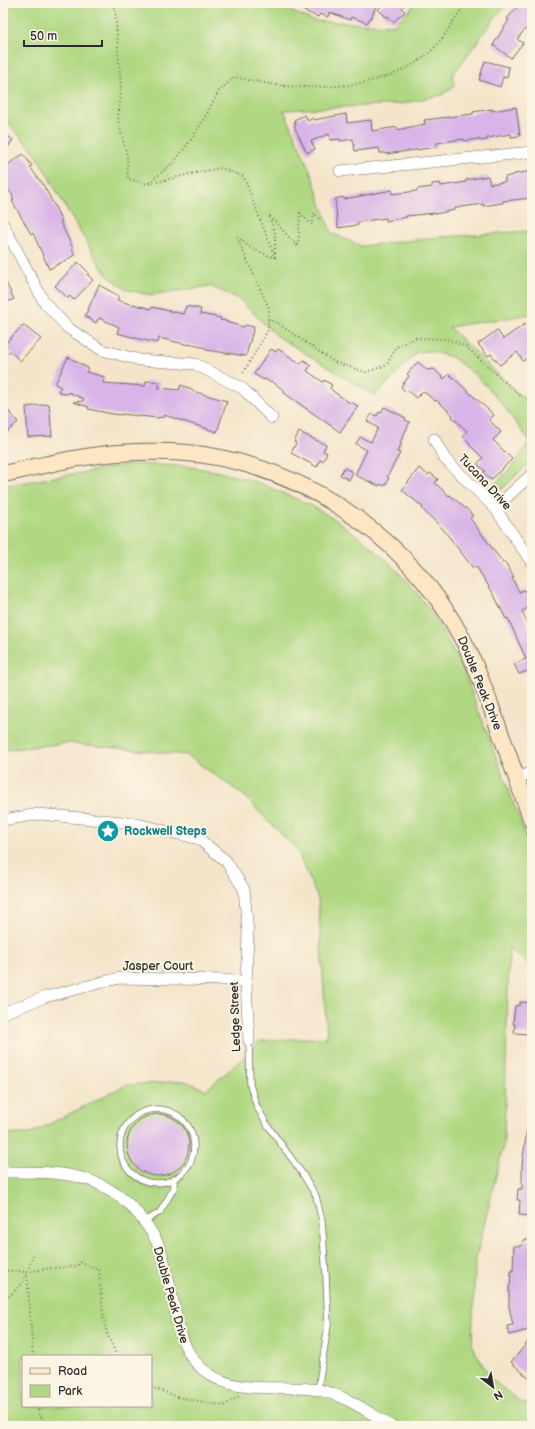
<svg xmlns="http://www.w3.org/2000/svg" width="535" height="1429" font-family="'Balsamiq Sans',sans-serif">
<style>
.green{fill:#b0d883;stroke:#6e8257;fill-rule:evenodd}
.building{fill:#d8b4e8}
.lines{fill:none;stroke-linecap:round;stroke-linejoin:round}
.lane-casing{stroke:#716c63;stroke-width:7}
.street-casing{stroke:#716c63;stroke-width:12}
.secondary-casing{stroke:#716c63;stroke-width:18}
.path{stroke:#716c63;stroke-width:2;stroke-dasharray:1 3;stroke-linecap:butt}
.lane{stroke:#fff;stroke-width:5.5}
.street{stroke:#fff;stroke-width:11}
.secondary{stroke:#fce6c4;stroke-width:16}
.labels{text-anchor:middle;stroke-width:4;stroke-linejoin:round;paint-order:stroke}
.street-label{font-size:12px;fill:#2b2b2b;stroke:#fcf5e5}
.culture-label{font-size:12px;font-weight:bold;fill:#0d838f;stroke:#fcf5e5;text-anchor:start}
</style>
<rect width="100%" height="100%" fill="#fcf5e5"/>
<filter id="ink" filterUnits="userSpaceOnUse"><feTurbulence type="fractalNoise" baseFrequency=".025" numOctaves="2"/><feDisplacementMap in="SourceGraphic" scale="8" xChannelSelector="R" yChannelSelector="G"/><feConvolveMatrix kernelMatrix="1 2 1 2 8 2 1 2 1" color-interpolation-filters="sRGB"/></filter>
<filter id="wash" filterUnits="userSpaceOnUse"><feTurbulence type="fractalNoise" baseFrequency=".012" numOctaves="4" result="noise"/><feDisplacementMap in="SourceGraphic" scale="16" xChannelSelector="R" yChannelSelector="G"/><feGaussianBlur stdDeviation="0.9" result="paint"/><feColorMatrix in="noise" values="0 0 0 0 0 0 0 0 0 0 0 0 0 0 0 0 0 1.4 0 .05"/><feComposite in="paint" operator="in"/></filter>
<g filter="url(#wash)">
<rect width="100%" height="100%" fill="#f4e5ca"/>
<g class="green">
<polygon points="3,3 271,3 314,21 393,25 411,9 414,3 508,3 490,24 452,76 455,85 442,95 400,104 284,110 310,170 331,233 361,246 442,237 532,231 532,314 449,327 517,393 532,404 532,460 501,490 489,490 508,471 530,442 503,405 479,378 452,357 429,351 417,352 375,396 277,336 239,299 210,286 150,295 125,289 105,273 73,220 35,153 3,117"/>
<path d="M132 464 184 466 215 471 254 481 283 493 312 506 339 522 367 543 393 566 418 594 433 615 462 667 532 852V967L509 948 504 1143 475 1262 472 1346 491 1379 522 1403 532 1404V1426H3V1134H30L126 1085 185 1081 206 1090 240 1061 259 1041 327 1037 318 899 297 850 242 794 187 755 67 743 3 750V486ZM23 1356H151V1406H23Z"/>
</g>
<g id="blocks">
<g class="building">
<polygon points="286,3 368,3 376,6 371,18 370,18 367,23 351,17 350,20 329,12 328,17 320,14 318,17"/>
<polygon points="385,3 407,3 402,8 405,12 393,22 388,16 386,17 378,9"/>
<polygon points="520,3 532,13 532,28 529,25 517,39 523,43 511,58 493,45 509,20 507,19"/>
<polygon points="485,61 509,67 507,78 503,77 500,87 479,80"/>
<polygon points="516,107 520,136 511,137 511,134 487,138 487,140 479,141 479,139 464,141 464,139 437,143 437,147 386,154 385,153 380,153 379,148 355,151 353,139 340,141 340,139 330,140 329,134 311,141 315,149 307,153 294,126 296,125 294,120 305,115 308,121 313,118 314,120 346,114 347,123 371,120 372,131 397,127 397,130 425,124 424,120 473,114 473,112 492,109 492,111"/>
<polygon points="3,132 13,140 3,154"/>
<polygon points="23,154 32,166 30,167 40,181 41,181 52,201 62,221 60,222 73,248 72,249 75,255 49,269 33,233 31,234 12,201 14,200 12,197 13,196 3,181 3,168"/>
<polygon points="532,171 532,198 503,201 503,203 483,206 483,204 455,208 455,210 435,214 435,213 406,216 407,217 386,221 386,218 358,222 358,225 338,228 335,199 343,197 344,199 392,190 392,194 417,191 417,189 432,187 432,184 440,183 441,186 466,182 466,180 488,176 490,184 505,182 505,177 514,175 514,174"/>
<polygon points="78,262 89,273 87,274 93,280 74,300 70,296 68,298 55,286"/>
<polygon points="3,277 14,299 3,304"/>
<polygon points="99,285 119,296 117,300 133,305 133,304 151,309 152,307 183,314 186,306 201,309 200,314 221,318 220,320 226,321 226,322 244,327 245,325 254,327 246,356 206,350 206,348 189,344 189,345 159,338 158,343 139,339 117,333 119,327 99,318 96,323 85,316"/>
<polygon points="525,324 532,334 532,354 523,361 517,352 500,365 491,354 488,356 478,344 497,330 503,339"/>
<polygon points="23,325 41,339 20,361 10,351 8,353 3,348 3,346"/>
<polygon points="271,349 276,352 278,349 301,364 304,360 311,365 307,371 323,382 324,380 332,385 330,388 334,392 350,403 351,402 358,406 340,432 284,393 285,391 271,381 270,382 265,379 264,380 254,374"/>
<polygon points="68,357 88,368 86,372 105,377 103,383 145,386 146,381 159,382 159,388 179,390 181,385 192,389 192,391 227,401 217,432 164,415 164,417 157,418 122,414 122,415 113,414 88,409 89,407 73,402 83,401 84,399 68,392 68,394 64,394 58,391 61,387 55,384"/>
<polygon points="418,362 427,370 434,369 444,379 449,374 494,415 489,420 501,432 493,440 512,459 491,480 483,473 485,471 477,464 483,458 469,444 470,443 463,436 467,431 452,417 453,415 441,404 436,400 435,401 423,391 416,398 408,391 406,392 401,387 409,376 407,374"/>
<polygon points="49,404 52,436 28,437 26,407"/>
<polygon points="3,405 18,422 3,436"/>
<polygon points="384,407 406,418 405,420 410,422 400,442 402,443 397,452 400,453 387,477 389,478 385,486 380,484 379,486 355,475 367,450 356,444 360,437 371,442 378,428 367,421 372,414 377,416 379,412 381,413"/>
<polygon points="299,432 326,445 323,451 327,453 323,461 320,460 317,467 291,453 296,443 294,442"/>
<polygon points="344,468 353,472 349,480 340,475"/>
<polygon points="419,468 428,475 430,473 438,479 435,483 449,496 450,495 465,508 466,508 473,516 470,518 503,563 505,562 514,577 512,578 519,592 524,590 528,597 526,598 530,607 522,611 529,627 532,626 532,674 530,670 519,674 514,664 526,659 508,618 506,619 493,593 476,566 473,568 443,529 422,509 423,507 402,490"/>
<polygon points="520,1002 532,1003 532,1030 529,1029 528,1034 514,1033 515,1024 513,1024 515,1006 520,1005"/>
<circle cx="158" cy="1145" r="31"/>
<polygon points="527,1129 532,1129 532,1216 519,1215 520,1200 517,1200 518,1189 522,1189 522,1165"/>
<polygon points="523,1240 532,1240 532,1298 529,1298 532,1311 532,1329 509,1335 507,1326 513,1325 509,1307 509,1286 510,1286 511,1271 513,1271 514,1246 522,1246"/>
<polygon points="532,1337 532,1381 511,1362"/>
</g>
</g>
</g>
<g filter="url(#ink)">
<use href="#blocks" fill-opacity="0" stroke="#716c63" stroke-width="1"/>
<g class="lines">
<g class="lane-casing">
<g id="lane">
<polyline points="249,1041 250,1085 257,1107 268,1126 302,1173 316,1196 322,1221 326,1276 328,1325 318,1390"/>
<circle cx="157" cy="1146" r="37"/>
<polyline points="144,1222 160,1212 174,1188 174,1180"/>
</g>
</g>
<g class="street-casing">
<g id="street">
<polyline points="340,171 532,152"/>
<polyline points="3,224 44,302 68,328 102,350 140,360 195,364 242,388 272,418"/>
<polyline points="434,439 445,459 495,508 532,563"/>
<polyline points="495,508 532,474"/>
<polyline points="517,778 532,772"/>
<polyline points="3,820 39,814 133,823 199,839 226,861 244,889 248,933 246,983 249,1041"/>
<polyline points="3,1013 45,997 119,978 226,980 246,983"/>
<path d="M3 1172C56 1172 101 1170 139 1215 148 1226 156 1237 161 1251 167 1269 170 1290 175 1310 180 1335 186 1359 209 1374 241 1396 283 1383 318 1390 346 1395 368 1412 391 1426"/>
</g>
</g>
<g class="secondary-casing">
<path id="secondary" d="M3 474C41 466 79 456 118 453 150 451 185 451 216 457 320 477 414 546 463 640 474 660 482 683 490 704 504 743 518 782 532 821"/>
</g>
<g class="path">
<polyline points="112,3 115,9 121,89 118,120 127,156 128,179 148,184 190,174 221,168 244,177 275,258 252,249 236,236 269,308 268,330 242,375"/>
<path d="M149 183 174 162 190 141 204 119 219 91 234 77C255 81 277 86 298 87 343 88 395 83 430 52 446 38 453 18 467 3"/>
<polyline points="275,257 275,233 269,215 298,247 300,213 312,225 314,213 320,220"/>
<polyline points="268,319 279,324 334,362 366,372 387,365 396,347 416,338 447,339 465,346 522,397"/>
<polyline points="527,833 532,846"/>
<polyline points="3,1270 27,1272 52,1268 77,1266 80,1262 99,1270 103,1315 107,1334 117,1356"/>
<polyline points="27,1272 33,1356"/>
<polyline points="3,1302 22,1284 34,1254"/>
<polyline points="151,1387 178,1397 224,1406 239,1396"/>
<polyline points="38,1406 38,1413 48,1426"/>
<polyline points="321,1426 329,1423 360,1422 363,1421"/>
</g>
<use href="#lane" class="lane"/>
<use href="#street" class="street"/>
<use href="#secondary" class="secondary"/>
</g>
</g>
<defs>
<g id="sight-disc" transform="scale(1.15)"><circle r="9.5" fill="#0f9aa8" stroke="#fcf5e5"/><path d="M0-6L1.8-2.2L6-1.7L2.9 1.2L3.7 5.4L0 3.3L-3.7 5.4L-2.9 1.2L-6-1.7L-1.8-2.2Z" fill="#fff"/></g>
</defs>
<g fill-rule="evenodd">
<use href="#sight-disc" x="108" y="831"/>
</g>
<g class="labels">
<g class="street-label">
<text transform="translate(485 482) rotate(47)" y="4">Tucana Drive</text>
<text transform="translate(480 683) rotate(68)" y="4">Double Peak Drive</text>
<text x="158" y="970">Jasper Court</text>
<text transform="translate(235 1017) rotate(-92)" y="4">Ledge Street</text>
<text transform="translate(171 1295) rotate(74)" y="4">Double Peak Drive</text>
</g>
<g class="culture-label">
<text x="124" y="835">Rockwell Steps</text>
</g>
</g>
<rect width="535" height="1429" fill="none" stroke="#fcf5e5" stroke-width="16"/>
<rect x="22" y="1355" width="130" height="52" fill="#fcf5e5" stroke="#a8a49b"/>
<rect x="30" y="1368" width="20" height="6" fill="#fce6c4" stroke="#a8a49b"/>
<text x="58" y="1375" font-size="12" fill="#2b2b2b">Road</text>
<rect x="30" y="1385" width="20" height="12" fill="#b0d883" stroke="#a8a49b"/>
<text x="58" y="1395" font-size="12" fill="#2b2b2b">Park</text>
<g transform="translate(493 1387) rotate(149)" stroke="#fcf5e5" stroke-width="3" paint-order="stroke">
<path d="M0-3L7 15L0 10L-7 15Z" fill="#2b2b2b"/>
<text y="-6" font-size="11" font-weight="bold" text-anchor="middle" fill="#2b2b2b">N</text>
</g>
<path d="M24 40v6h78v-6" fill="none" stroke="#2b2b2b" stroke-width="2"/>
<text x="30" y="40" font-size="12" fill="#2b2b2b" stroke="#fcf5e5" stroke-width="3" paint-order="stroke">50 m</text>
</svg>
